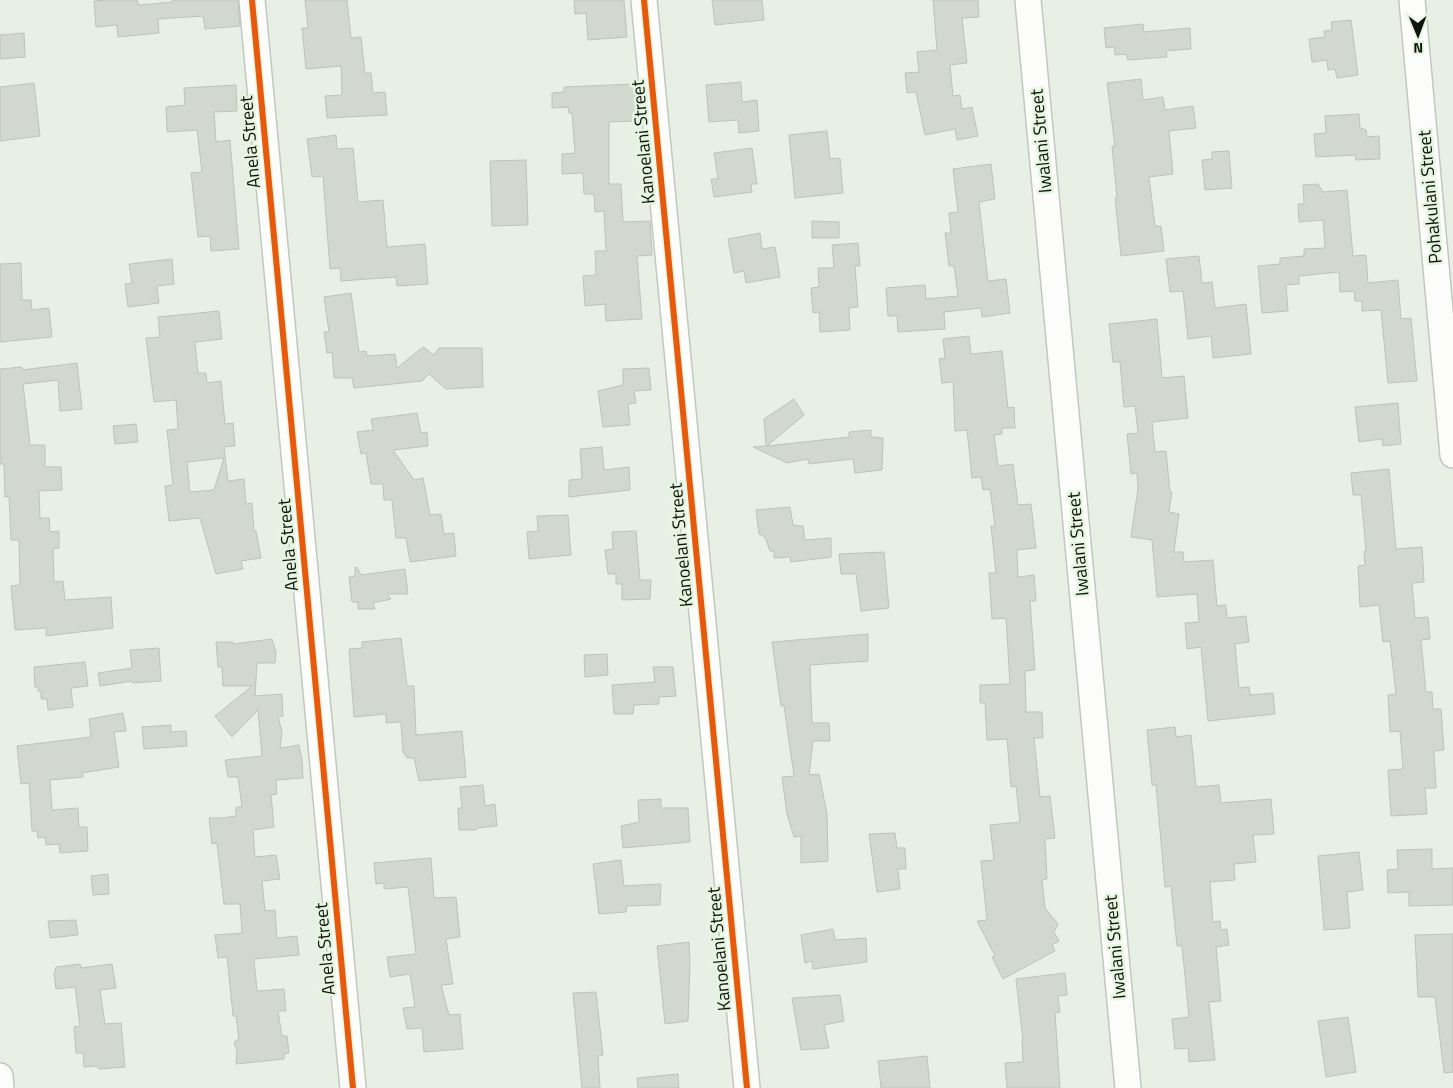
<svg xmlns="http://www.w3.org/2000/svg" width="1453" height="1088" font-family="'Titillium Web',sans-serif">
<style>
.building{fill:#d2d8cf;stroke:#bdc3ba;fill-rule:evenodd}
.lines{fill:none;stroke-linecap:round;stroke-linejoin:round}
.minor-casing{stroke:#c2c8bf;stroke-width:28}
.minor{stroke:#fcfdfb;stroke-width:25}
.cycleway-casing{stroke:#e6f5e0;stroke-width:9}
.cycleway{stroke:#e8590c;stroke-width:6}
.labels{text-anchor:middle;stroke-width:5;stroke-linejoin:round;paint-order:stroke}
.street-label{font-size:18px;fill:#0e140d;stroke:#e6f5e0}
</style>
<rect width="100%" height="100%" fill="#e8f0e5"/>
<g class="building">
<polygon points="106,0 137,0 139,5 173,2 172,0 238,0 240,26 205,29 203,16 158,19 159,33 118,37 117,25 96,27 94,1"/>
<polygon points="305,0 347,0 351,38 361,37 365,73 371,73 373,93 385,92 387,115 327,118 325,96 342,95 341,66 306,69 302,28 308,28"/>
<polygon points="574,0 624,0 627,37 588,40 586,13 575,14"/>
<polygon points="712,0 762,0 764,20 715,25"/>
<polygon points="933,0 978,0 979,17 962,18 967,63 950,65 953,96 960,95 962,109 972,107 978,136 957,140 955,129 925,135 916,92 907,93 905,73 919,72 917,52 937,50"/>
<polygon points="1351,20 1358,75 1337,78 1335,69 1328,70 1327,60 1312,62 1309,39 1325,37 1324,31 1332,30 1331,22"/>
<polygon points="1143,24 1144,32 1190,28 1191,49 1166,51 1167,57 1128,60 1126,54 1115,55 1114,47 1106,48 1104,28"/>
<polygon points="24,33 25,57 0,59 0,35"/>
<polygon points="1141,79 1143,100 1163,97 1165,110 1193,106 1196,128 1169,131 1173,174 1149,177 1155,226 1161,226 1164,251 1121,256 1115,198 1117,198 1112,146 1115,146 1107,83"/>
<polygon points="741,82 742,102 757,100 759,131 739,133 738,120 709,122 706,85"/>
<polygon points="34,83 40,136 0,141 0,87"/>
<polygon points="634,84 636,121 609,122 609,184 621,184 623,222 650,221 652,255 637,256 642,319 606,321 605,304 585,306 583,276 596,275 595,251 606,251 604,211 595,212 594,194 584,194 583,173 562,174 562,154 575,153 572,113 569,113 568,107 552,108 552,93 564,92 564,87"/>
<polygon points="236,85 237,111 214,112 216,142 230,140 239,249 211,251 210,236 198,237 191,173 202,172 197,130 167,132 166,107 185,105 184,88"/>
<polygon points="1359,114 1360,128 1366,130 1367,137 1379,136 1380,159 1356,160 1355,155 1316,157 1314,134 1326,133 1325,116"/>
<polygon points="827,131 830,159 840,158 843,193 795,198 789,135"/>
<polygon points="336,135 337,149 353,148 358,202 383,200 387,247 425,244 428,284 397,286 396,277 341,281 340,268 330,269 323,176 312,177 307,139"/>
<polygon points="752,148 757,184 751,184 752,192 714,197 711,179 718,179 714,153"/>
<polygon points="1229,151 1232,188 1205,190 1202,160 1212,159 1212,152"/>
<polygon points="526,160 528,225 492,226 490,161"/>
<polygon points="991,164 995,199 979,202 988,281 1006,279 1010,313 982,317 981,308 944,312 945,329 898,332 897,316 888,316 886,288 925,285 926,299 958,296 954,266 949,266 945,233 951,233 949,213 958,212 953,169"/>
<polygon points="1318,184 1323,192 1347,190 1353,256 1366,255 1368,283 1398,280 1401,319 1411,318 1417,381 1388,383 1381,310 1362,311 1362,301 1355,301 1354,291 1340,292 1339,272 1299,276 1299,284 1286,285 1288,311 1262,313 1258,266 1280,264 1280,258 1304,256 1304,249 1325,248 1323,220 1299,222 1298,204 1304,204 1303,185"/>
<polygon points="812,221 839,222 839,238 812,238"/>
<polygon points="760,233 762,249 775,247 780,277 746,283 744,271 734,273 728,239"/>
<polygon points="858,243 860,266 855,266 858,307 849,308 850,330 820,332 819,312 813,313 811,288 819,287 818,268 834,268 832,245"/>
<polygon points="1199,256 1202,283 1212,282 1215,308 1246,304 1251,354 1213,358 1211,336 1188,339 1183,291 1170,292 1166,259"/>
<polygon points="172,259 174,284 157,286 159,303 128,307 125,284 132,283 129,264"/>
<polygon points="21,263 22,300 31,300 32,310 49,308 52,337 0,342 0,264"/>
<polygon points="351,293 359,352 366,351 367,356 395,354 397,368 423,347 434,355 439,348 482,348 483,387 446,389 429,374 422,381 354,388 352,378 334,378 332,352 327,353 324,332 329,332 324,297"/>
<path d="M219 311 222 339 195 342 198 373H206L207 383 221 381 225 424 233 423 235 446 224 447 228 481 244 479 246 504 252 503 254 531H256L261 558 241 561 243 569 216 574 200 518 169 521 165 486 173 485 167 430 178 429 176 400 154 402 146 338 160 337 158 317ZM224 458 214 490 190 492 187 462Z"/>
<polygon points="1157,319 1162,378 1184,376 1188,418 1152,422 1155,452 1166,451 1170,492 1172,492 1169,512 1179,514 1174,552 1183,552 1184,562 1213,560 1217,606 1226,605 1227,618 1246,616 1249,642 1235,644 1239,688 1249,687 1250,695 1273,693 1275,714 1208,721 1201,647 1187,649 1185,623 1199,622 1197,594 1157,597 1152,540 1131,537 1138,488 1137,473 1131,474 1127,434 1138,433 1135,406 1124,407 1120,362 1113,362 1109,324"/>
<polygon points="969,336 971,354 1002,351 1008,408 1014,407 1015,428 1002,428 1002,434 994,435 998,466 1013,464 1018,505 1031,504 1036,548 1017,550 1018,577 1034,575 1036,601 1030,601 1035,670 1025,671 1026,712 1042,712 1043,738 1034,738 1040,797 1050,796 1055,838 1045,839 1047,879 1042,880 1045,908 1058,924 1054,932 1059,941 1052,945 1055,951 1003,979 992,957 995,956 977,921 987,920 981,861 994,860 990,825 1020,822 1016,786 1011,787 1007,739 987,740 985,703 980,703 980,685 1010,684 1006,618 992,619 989,573 996,573 991,526 995,526 990,489 983,490 981,477 972,478 967,430 955,431 953,382 942,383 939,359 945,358 943,339"/>
<polygon points="77,363 82,409 60,411 58,380 23,384 30,445 45,445 45,467 61,467 62,490 39,491 40,518 49,518 50,532 59,531 59,548 53,549 54,582 63,581 65,600 111,597 113,628 46,636 46,628 15,630 11,586 20,585 19,540 11,540 9,496 5,497 4,464 0,464 0,369 22,367 22,370"/>
<polygon points="649,368 651,390 634,391 636,403 628,404 630,425 603,427 598,391 623,385 623,369"/>
<polygon points="794,399 804,415 767,446 849,437 849,432 871,430 871,437 883,438 882,470 855,473 853,459 809,464 808,459 787,463 753,447 766,446 764,419"/>
<polygon points="1398,403 1401,444 1383,446 1382,439 1359,442 1355,407"/>
<polygon points="417,413 421,433 427,432 428,446 393,450 414,480 423,478 430,515 441,514 444,534 454,533 456,556 410,562 406,538 396,538 392,500 384,500 383,484 371,484 366,453 361,454 357,432 373,430 371,419"/>
<polygon points="136,424 138,442 115,444 113,426"/>
<polygon points="602,447 604,470 629,467 630,490 569,497 569,480 582,479 580,449"/>
<polygon points="1389,469 1396,549 1422,547 1424,582 1412,583 1415,618 1428,617 1430,639 1421,640 1426,692 1432,692 1433,709 1441,709 1444,750 1434,751 1436,788 1425,788 1427,814 1391,816 1388,770 1403,769 1400,731 1390,732 1388,695 1396,694 1390,641 1383,642 1379,605 1360,607 1358,566 1365,565 1364,551 1366,551 1361,495 1353,495 1351,473"/>
<polygon points="790,507 793,525 803,526 805,540 831,538 831,557 791,562 790,557 774,558 774,551 770,551 765,537 759,534 756,510"/>
<polygon points="568,515 571,555 529,559 527,532 538,531 537,516"/>
<polygon points="636,531 640,580 651,580 650,599 622,600 622,584 616,584 616,574 608,574 605,550 613,549 612,532"/>
<polygon points="884,552 889,608 861,611 856,574 841,574 839,554"/>
<polygon points="357,567 361,575 405,569 408,594 387,594 391,599 373,603 375,609 358,609 358,602 352,602 349,577 355,576 355,568"/>
<polygon points="868,634 868,661 810,665 812,723 829,723 830,741 813,741 809,775 819,774 827,814 828,861 801,863 801,836 794,837 787,814 782,777 794,776 784,706 781,706 772,642"/>
<polygon points="401,638 407,686 414,686 416,735 462,731 466,777 419,781 414,758 407,758 403,752 401,722 386,723 386,714 354,717 349,649 362,648 362,642"/>
<polygon points="272,639 276,652 275,663 257,663 255,696 282,694 283,716 278,717 282,732 280,748 299,745 302,760 303,778 276,780 277,794 271,795 274,827 253,830 255,857 276,855 280,879 262,881 265,911 275,910 277,938 297,936 299,955 254,959 257,991 284,989 286,1011 278,1011 282,1036 287,1036 289,1053 284,1054 284,1059 236,1064 237,1051 234,1042 239,1039 236,1016 233,1016 232,1005 227,957 218,958 215,935 242,933 240,904 224,904 217,843 212,844 209,818 222,818 236,816 236,807 242,807 238,777 228,777 225,760 262,756 258,710 232,737 215,716 252,686 223,686 222,667 218,667 216,642 233,642 233,644"/>
<polygon points="159,648 161,681 133,683 133,681 100,686 98,673 132,668 130,650"/>
<polygon points="607,654 608,675 585,677 584,655"/>
<polygon points="85,662 88,686 71,688 73,707 48,710 47,699 41,699 41,692 38,691 38,687 35,687 34,667"/>
<polygon points="653,667 673,667 676,696 659,697 659,704 634,705 633,714 614,714 612,685 655,682"/>
<polygon points="123,713 126,731 114,732 119,767 82,773 83,777 50,780 52,810 78,808 79,827 87,827 88,851 60,853 59,844 46,845 45,837 38,838 37,831 32,831 29,783 21,784 17,746 91,737 89,719"/>
<polygon points="171,725 171,732 186,731 187,746 144,749 142,727"/>
<polygon points="1175,727 1176,737 1191,735 1196,787 1219,785 1221,803 1271,799 1274,834 1253,835 1256,862 1234,864 1235,880 1210,882 1213,922 1220,921 1221,930 1227,929 1229,945 1216,947 1221,1001 1209,1002 1215,1060 1189,1062 1188,1048 1175,1049 1172,1019 1189,1017 1182,946 1177,946 1171,886 1165,887 1156,785 1152,785 1147,730"/>
<polygon points="483,785 485,806 495,804 497,826 477,828 476,830 459,830 458,808 462,808 460,787"/>
<polygon points="661,799 661,808 688,808 690,842 623,848 621,826 639,822 638,800"/>
<polygon points="895,833 897,848 905,848 906,869 898,869 900,889 877,892 869,834"/>
<polygon points="1432,849 1432,869 1453,868 1453,905 1409,906 1409,892 1388,893 1387,870 1398,869 1397,850"/>
<polygon points="1359,852 1363,890 1347,892 1350,928 1324,930 1318,856"/>
<polygon points="431,858 434,898 456,897 460,937 446,939 453,984 441,985 449,1015 460,1014 463,1049 424,1052 422,1028 407,1029 403,1008 415,1007 410,974 390,977 387,957 416,954 408,887 384,889 384,883 376,884 374,863"/>
<polygon points="621,860 624,886 661,884 660,905 627,906 626,912 599,914 593,864"/>
<polygon points="108,874 109,894 93,895 91,876"/>
<polygon points="76,920 78,935 50,938 48,921"/>
<polygon points="833,929 835,940 866,938 867,962 813,969 812,961 805,963 801,935"/>
<polygon points="1453,934 1453,1072 1444,1073 1435,997 1418,997 1415,935"/>
<polygon points="689,942 690,963 688,1021 665,1024 657,946"/>
<polygon points="80,964 81,968 112,964 116,988 100,990 105,1024 121,1023 125,1067 99,1069 96,1066 84,1067 83,1053 76,1053 74,1027 80,1026 75,987 56,989 54,974 56,967"/>
<polygon points="1065,973 1067,995 1058,996 1060,1012 1055,1013 1060,1088 1007,1088 1005,1063 1023,1062 1022,1040 1023,1040 1016,979"/>
<polygon points="596,992 603,1055 598,1056 600,1088 582,1088 573,993"/>
<polygon points="840,995 844,1021 824,1025 829,1048 801,1050 792,998"/>
<polygon points="1348,1017 1356,1072 1326,1077 1318,1021"/>
<polygon points="927,1056 930,1088 881,1088 878,1061"/>
<polygon points="678,1074 679,1088 638,1088 637,1078"/>
</g>
<g class="lines">
<g class="minor-casing">
<g id="minor">
<polyline points="252,0 353,1088"/>
<polyline points="644,0 747,1088"/>
<polyline points="1028,0 1128,1088"/>
<polyline points="1412,0 1453,455"/>
<polyline points="0,1076 1,1088"/>
</g>
</g>
<use href="#minor" class="minor"/>
<g class="cycleway-casing">
<g id="cycleway">
<polyline points="252,0 353,1088"/>
<polyline points="644,0 747,1088"/>
</g>
</g>
<use href="#cycleway" class="cycleway"/>
</g>
<g class="labels">
<g class="street-label">
<text transform="translate(1041 141) rotate(-95)" y="6">Iwalani Street</text>
<text transform="translate(250 142) rotate(-95)" y="6">Anela Street</text>
<text transform="translate(643 142) rotate(-95)" y="6">Kanoelani Street</text>
<text transform="translate(1430 197) rotate(-95)" y="6">Pohakulani Street</text>
<text transform="translate(1078 544) rotate(-95)" y="6">Iwalani Street</text>
<text transform="translate(288 545) rotate(-95)" y="6">Anela Street</text>
<text transform="translate(681 545) rotate(-95)" y="6">Kanoelani Street</text>
<text transform="translate(1115 947) rotate(-95)" y="6">Iwalani Street</text>
<text transform="translate(325 949) rotate(-95)" y="6">Anela Street</text>
<text transform="translate(719 949) rotate(-95)" y="6">Kanoelani Street</text>
</g>
</g>
<g transform="translate(1418 35) rotate(179)" stroke="#e6f5e0" stroke-width="4" paint-order="stroke">
<path d="M0-4L9 19L0 12L-9 19Z" fill="#0e140d"/>
<text y="-8" font-size="14" font-weight="bold" text-anchor="middle" fill="#0e140d">N</text>
</g>
</svg>
